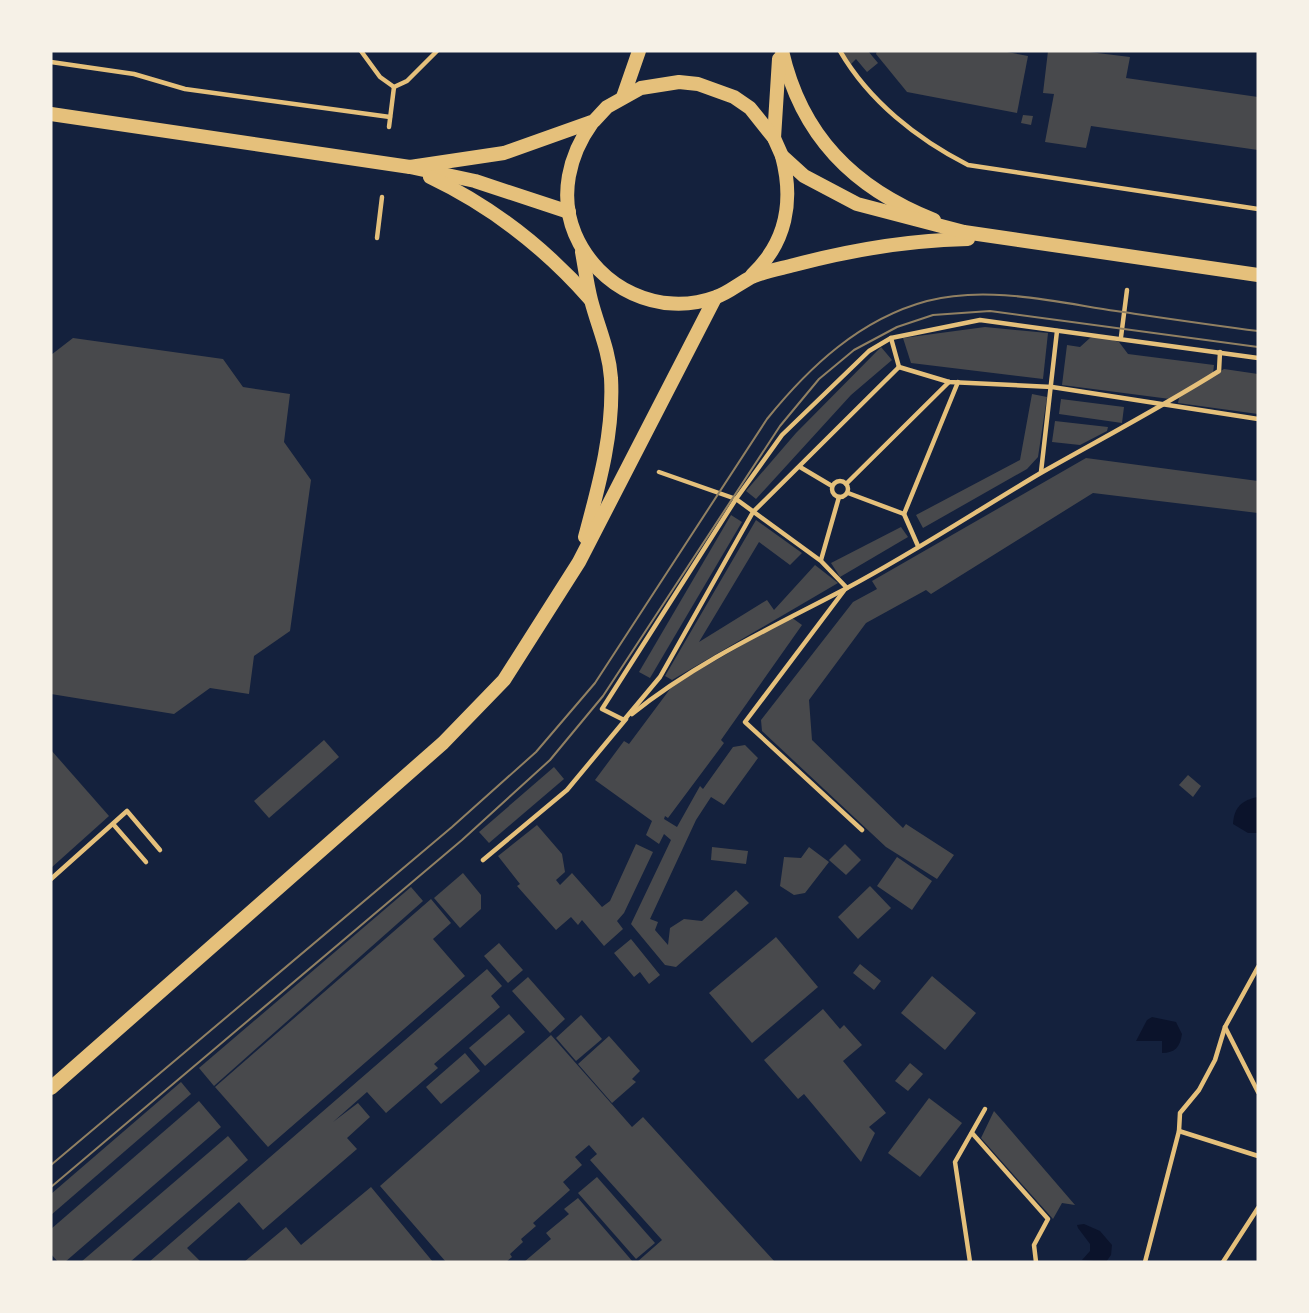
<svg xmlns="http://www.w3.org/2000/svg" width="1309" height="1313" font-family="Manrope,sans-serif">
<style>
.water{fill:#0b132b}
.building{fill:#48494c}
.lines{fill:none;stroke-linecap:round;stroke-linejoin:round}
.path{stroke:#e5c07b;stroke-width:4.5}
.secondary{stroke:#e5c07b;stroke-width:14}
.tram{stroke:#918062;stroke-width:2}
</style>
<rect width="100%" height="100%" fill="#14213d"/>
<g class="water">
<path d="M1258 797V833H1248L1233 824C1234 807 1242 800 1258 797Z"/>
<path d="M1152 1017 1176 1022 1182 1034C1180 1047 1175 1053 1162 1053V1041H1136L1147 1020Z"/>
<polygon points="1084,1224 1100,1231 1112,1245 1111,1255 1106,1262 1082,1260 1090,1251 1090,1244 1078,1228 1077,1225"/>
</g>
<g class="building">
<polygon points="846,51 868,51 878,63 867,72 856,59 851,64 843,53"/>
<polygon points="877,51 1002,51 1028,56 1017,113 907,92 876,54"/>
<polygon points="1048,51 1081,51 1130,57 1126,78 1258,97 1258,150 1091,126 1086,148 1045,142 1054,94 1043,93"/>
<polygon points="1023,115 1033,116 1031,125 1021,123"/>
<polygon points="985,327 1048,333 1043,379 911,363 903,338"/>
<polygon points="1100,336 1119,342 1128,354 1214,365 1213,373 1170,399 1062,385 1067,345 1080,347 1090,338"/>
<polygon points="73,338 223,359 243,387 290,394 284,442 311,480 290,631 254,656 249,694 210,688 174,714 51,694 51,355"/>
<polygon points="881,347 892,360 851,395 756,499 746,491 796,433"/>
<polygon points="1224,369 1258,374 1258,414 1178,403 1179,398"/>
<polygon points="1032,394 1047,397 1038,457 1027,469 923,528 916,515 1020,460"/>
<polygon points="1061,399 1124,407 1122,423 1059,414"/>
<polygon points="1055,421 1108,427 1107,431 1080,445 1052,442"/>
<polygon points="1086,458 1258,481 1258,513 1093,493 931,594 926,590 866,623 809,700 812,740 903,828 906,824 954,855 937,879 886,847 762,731 761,720 853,602 877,589 872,581"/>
<polygon points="731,515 742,522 650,678 639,672"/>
<polygon points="756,520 802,553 790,565 759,542 699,642 767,600 774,610 815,565 838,583 672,680 665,676"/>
<polygon points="901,527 908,537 840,577 831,563"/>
<polygon points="791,617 802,625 721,740 724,743 668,818 665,816 664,819 677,827 700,786 703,789 733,747 745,745 758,758 724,805 711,797 696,820 650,919 658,922 655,930 668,945 670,928 684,919 702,921 736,890 749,903 676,967 665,965 631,924 671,840 664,834 659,844 646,835 652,821 595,780 624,741 629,744 673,685"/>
<polygon points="324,740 339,757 269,818 254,801"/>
<polygon points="51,750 109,816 51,868"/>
<polygon points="554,767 564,779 489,843 479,832"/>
<polygon points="1188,775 1201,786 1193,797 1179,785"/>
<polygon points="537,825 562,854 565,872 556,880 560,885 572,873 602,907 610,901 636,844 653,852 624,913 617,921 623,929 604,946 582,920 578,925 571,917 556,930 517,886 520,884 498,856"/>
<polygon points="845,844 861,860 846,875 829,860"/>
<polygon points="712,847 748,851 746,864 711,860"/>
<polygon points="809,847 829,862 805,893 794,895 780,886 784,857 801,858"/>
<polygon points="897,857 932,881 912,910 877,886"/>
<polygon points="463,873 481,895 481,909 460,928 434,898"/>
<polygon points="870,886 891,908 858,939 838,917"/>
<polygon points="411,887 423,901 214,1086 199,1068"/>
<polygon points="431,899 451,923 433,939 465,976 268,1147 215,1087"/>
<polygon points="776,937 818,987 752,1043 709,993"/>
<polygon points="631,939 660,975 649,984 640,972 634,977 614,953"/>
<polygon points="499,943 523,970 508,983 484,956"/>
<polygon points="860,964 881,981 874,990 853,973"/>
<polygon points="487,969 502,986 491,996 500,1007 434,1064 438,1068 386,1113 367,1092 333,1122 358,1103 370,1117 347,1138 357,1149 263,1230 239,1202 187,1248 201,1262 149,1262"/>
<polygon points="932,976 976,1013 945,1050 901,1013"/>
<polygon points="528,977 565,1019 550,1033 512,991"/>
<polygon points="823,1009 840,1029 844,1025 862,1045 843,1061 886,1113 869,1127 875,1133 861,1162 804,1094 798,1099 764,1060"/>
<polygon points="509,1014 525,1032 485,1066 469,1048"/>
<polygon points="581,1015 602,1039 576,1061 556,1038"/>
<polygon points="551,1035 632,1127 643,1117 775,1262 637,1262 662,1240 590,1160 597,1154 589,1145 575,1157 582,1165 563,1182 570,1190 533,1223 536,1226 521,1239 523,1242 510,1254 512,1257 506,1262 446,1262 380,1186"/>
<polygon points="609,1036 640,1071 632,1079 636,1082 612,1103 578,1064"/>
<polygon points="465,1053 480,1071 441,1104 426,1087"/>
<polygon points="910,1063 923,1074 908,1091 895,1081"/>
<polygon points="181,1082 191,1094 51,1215 51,1194"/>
<polygon points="929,1098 962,1123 920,1177 888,1153"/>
<polygon points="199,1101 221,1127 65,1262 58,1262 51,1254 51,1229"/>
<polygon points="994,1111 1075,1205 1062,1203 1053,1219 981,1138"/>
<polygon points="228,1136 248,1160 130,1262 81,1262"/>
<polygon points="597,1177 655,1243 636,1259 578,1193"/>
<polygon points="371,1187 433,1262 244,1262 286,1227 301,1245"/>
<polygon points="578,1198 633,1262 524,1262 551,1239 546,1233 569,1214 564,1209"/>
</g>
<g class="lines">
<g class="path">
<polyline points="361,51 380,77 394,87 407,81 437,51"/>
<path d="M840 51C869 101 917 139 968 165L1258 209"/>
<polyline points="51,62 134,74 185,89 390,117"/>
<polyline points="389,127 394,87"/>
<polyline points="377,238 382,197"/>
<polyline points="1121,337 1127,290"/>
<polyline points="891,338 899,367"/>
<polyline points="899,367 753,512 660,677 624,720 602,709 736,499 782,435 869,351 891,338 980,320 1258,358"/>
<polyline points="899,367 949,382 1052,387 1258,419"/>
<polyline points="800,467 832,486"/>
<polyline points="659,472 736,499 821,561 847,588"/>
<polyline points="1041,472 1057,331"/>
<circle cx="840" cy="489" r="8"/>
<polyline points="846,484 949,382"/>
<polyline points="848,493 904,514 918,546"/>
<polyline points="904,514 958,382"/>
<polyline points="821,560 839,497"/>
<polyline points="846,588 745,722 862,830"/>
<path d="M632 714C698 661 773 627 847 588 913 553 975 512 1039 474 1099 440 1160 408 1219 371L1220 352"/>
<polyline points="113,824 146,862"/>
<polyline points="483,860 567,790 626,719"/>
<polyline points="51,879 127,811 160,850"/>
<polyline points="1225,1027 1258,1092"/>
<polyline points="1179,1131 1258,1156"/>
<polyline points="972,1133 1048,1219 1034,1245 1036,1262"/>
<polyline points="970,1262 955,1162 985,1109"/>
<polyline points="1145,1262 1179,1131 1180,1113 1199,1090 1215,1060 1225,1027 1258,967"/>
<polyline points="1223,1262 1258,1208"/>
</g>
<g class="secondary">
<path d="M782 51C801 135 853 188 934 220"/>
<polyline points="623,97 639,51"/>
<polyline points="51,114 410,167 475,181 569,212"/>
<path d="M592 123C569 155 559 196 575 234 598 288 659 318 716 297 728 293 737 285 748 279 761 272 779 269 794 265 851 250 909 240 968 239"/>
<polyline points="774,138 779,59"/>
<polyline points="410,167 504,153 594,121 607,107 641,88 679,82 698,84 734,97 750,108 774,138 782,156 804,176 857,204 964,232 1258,275"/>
<path d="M430 177C493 207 544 247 590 299"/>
<path d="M582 252C585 268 587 285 591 300 598 327 609 350 611 378 614 432 599 485 585 537"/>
<path d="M752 275C786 243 794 201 782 156"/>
<polyline points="51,1088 443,743 504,680 579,562 715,298"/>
</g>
<g class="tram">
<path d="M51 1165 452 827 536 752 595 683 767 419C809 367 860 319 927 301 987 285 1056 302 1116 311 1164 318 1211 325 1258 331"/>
<polyline points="51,1187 462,840 550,760 603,696 780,426 819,379 854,350 897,327 933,315 990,311 1258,347"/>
</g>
</g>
<rect width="1309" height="1313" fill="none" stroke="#f6f1e7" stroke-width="105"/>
</svg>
